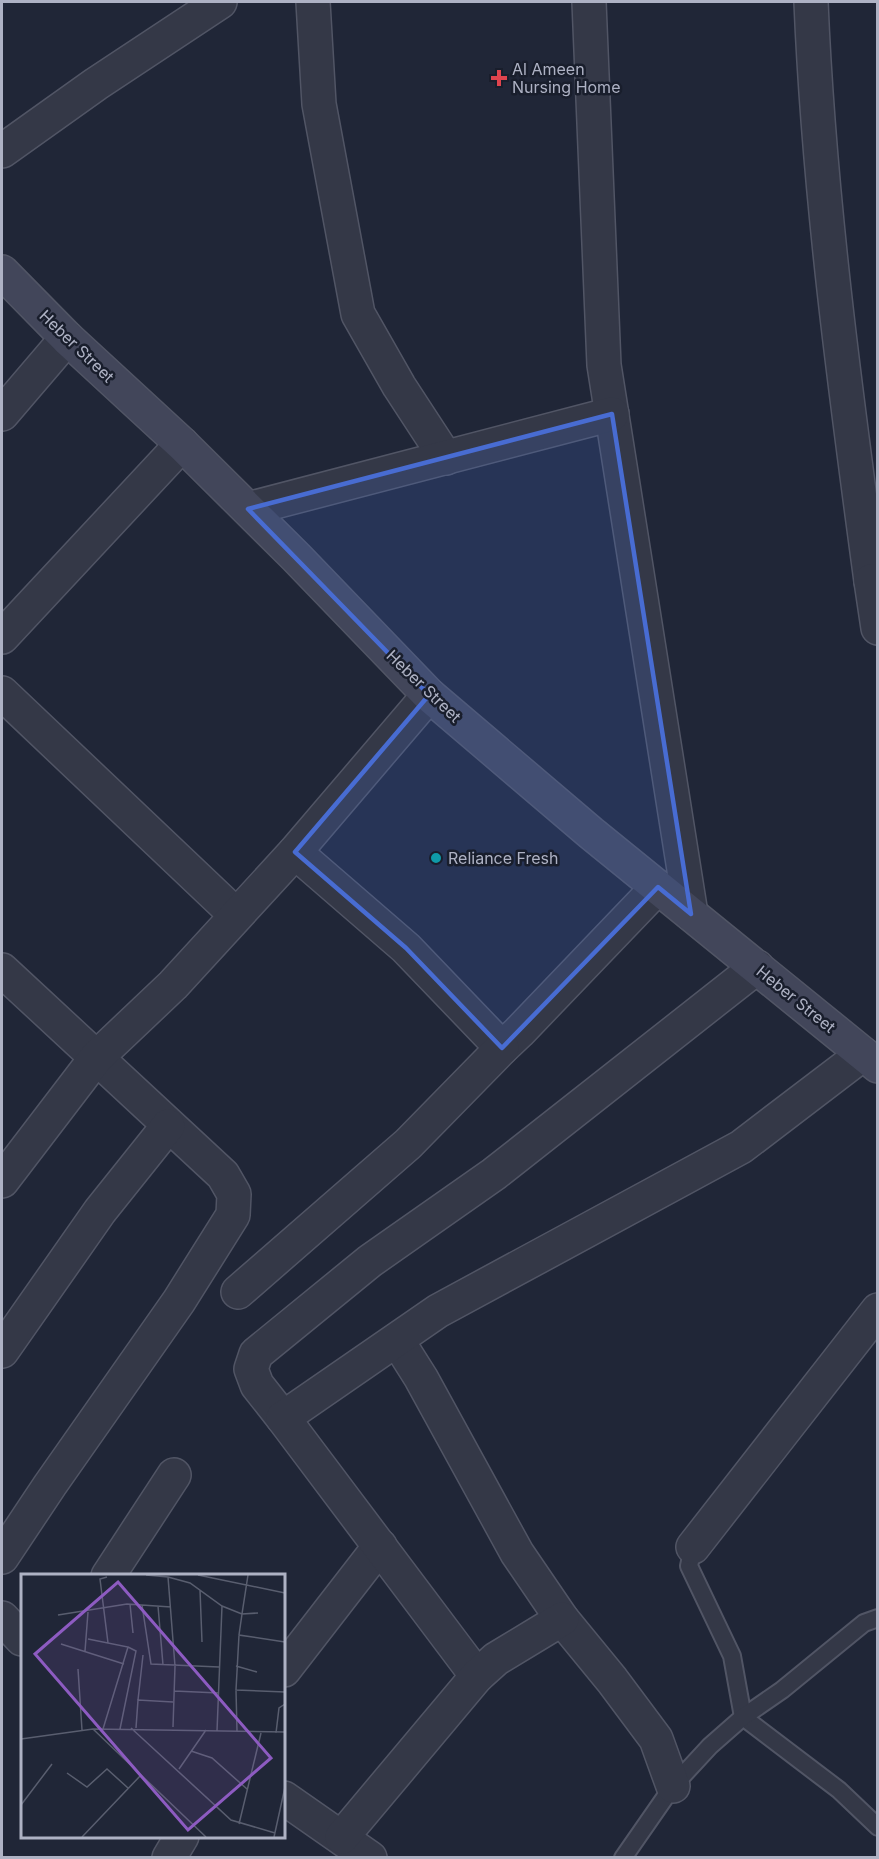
<svg xmlns="http://www.w3.org/2000/svg" width="879" height="1859" font-family="Inter,sans-serif">
<style>
.lines{fill:none;stroke-linecap:round;stroke-linejoin:round}
.lane-casing{stroke:#515565;stroke-width:20}
.street-casing{stroke:#515565;stroke-width:36}
.secondary-casing{stroke:#515565;stroke-width:36}
.lane{stroke:#343847;stroke-width:16}
.street{stroke:#343847;stroke-width:33}
.secondary{stroke:#42465a;stroke-width:33}
.marked{fill:#486cd2;fill-opacity:0.2;stroke:#486cd2;stroke-width:4.5;stroke-linejoin:round}
.health-dot{fill:#e0444e;stroke:#191e2c;stroke-width:2}
.culture-dot{fill:#0f9aa8;stroke:#191e2c;stroke-width:2}
.labels{text-anchor:middle;stroke-width:5;stroke-linejoin:round;paint-order:stroke}
.poi-label{font-size:16px;fill:#aeb2c4;stroke:#191e2c;text-anchor:start}
.street-label{font-size:16px;fill:#aeb2c4;stroke:#191e2c}
.inset-road{fill:none;stroke:#595e6f;stroke-width:1.5}
.view{fill:#8d5bc1;fill-opacity:0.15;stroke:#8d5bc1;stroke-width:3}
.inset-edge{fill:none;stroke:#aeb2c4;stroke-width:3}
</style>
<rect width="100%" height="100%" fill="#202637"/>
<g class="lines">
<g class="lane-casing">
<g id="lane">
<polyline points="693,1547 689,1566 732,1656 743,1717 839,1790 878,1827"/>
<polyline points="623,1858 673,1786 710,1746 743,1717 782,1690 864,1623 878,1618"/>
</g>
</g>
<g class="street-casing">
<g id="street">
<polyline points="313,2 319,104 358,314 399,386 446,458"/>
<polyline points="589,2 604,365 691,914"/>
<path d="M811 2C819 195 845 389 871 581"/>
<polyline points="2,151 96,84 220,2"/>
<polyline points="2,414 67,338"/>
<polyline points="248,509 612,414"/>
<polyline points="878,581 871,581 878,628"/>
<polyline points="2,637 182,444"/>
<polyline points="2,693 236,915"/>
<polyline points="295,852 406,948 502,1048 519,1032 658,887"/>
<polyline points="2,970 223,1175 234,1194 233,1215 179,1301 50,1485 2,1557"/>
<polyline points="2,1181 96,1058 173,985 295,852 429,695"/>
<polyline points="238,1292 408,1144 502,1048"/>
<polyline points="397,1340 421,1378 517,1553 562,1619 612,1680 656,1739 673,1786"/>
<polyline points="2,1351 100,1211 168,1126"/>
<polyline points="283,1418 257,1385 251,1369 256,1354 370,1261 494,1174 757,967"/>
<polyline points="693,1547 878,1310"/>
<polyline points="108,1576 174,1475"/>
<polyline points="2,1618 22,1639"/>
<polyline points="284,1670 380,1546"/>
<polyline points="477,1676 283,1418 438,1311 741,1147 863,1054"/>
<polyline points="284,1798 370,1858"/>
<polyline points="342,1837 477,1676 496,1659 562,1619"/>
<polyline points="169,1858 182,1836"/>
</g>
</g>
<g class="secondary-casing">
<polyline id="secondary" points="2,272 67,338 182,444 296,557 429,695 591,833 878,1066"/>
</g>
<use href="#lane" class="lane"/>
<use href="#street" class="street"/>
<use href="#secondary" class="secondary"/>
</g>
<path class="marked" d="M612 414 691 914 658 887 502 1048 406 948 295 852 429 695 248 509Z"/>
<path class="health-dot" d="M496 69h6v6h6v6h-6v6h-6v-6h-6v-6h6z"/>
<circle class="culture-dot" cx="436" cy="858" r="6"/>
<g class="labels">
<g class="poi-label">
<text x="512" y="75">Al Ameen<tspan x="512" dy="18">Nursing Home</tspan></text>
<text x="448" y="864">Reliance Fresh</text>
</g>
<g class="street-label">
<text transform="translate(77 346) rotate(44)" y="6">Heber Street</text>
<text transform="translate(424 686) rotate(44)" y="6">Heber Street</text>
<text transform="translate(796 999) rotate(39)" y="6">Heber Street</text>
</g>
</g>
<g transform="translate(21 1574)">
<rect width="264" height="264" fill="#202637"/>
<path class="inset-road" d="M125 1 147 3 154 92 152 153M177 1 264 19M227 1 221 40 237 39M86 3 79 5 87 69M147 3 169 9 201 32 221 40 218 61 264 68M179 16 181 68M109 30 112 59M121 31 130 90 198 93M137 32 142 91M37 41 106 30 150 33M218 61 215 116 264 118M67 65 107 73 82 155M40 70 103 90M64 77 67 38M215 92 236 98M57 95 61 156M215 116 216 157M153 117 198 119M117 126 122 81M110 154 210 246 254 259M115 154 117 126 152 128M99 155 115 77 107 73M196 157 201 32M255 159 258 134 264 130M0 165 72 155 264 158M170 177 191 184 226 215M158 195 185 156M46 199 66 213 86 195 107 214M120 201 185 263M0 231 31 190M218 250 240 159M61 263 120 201 72 155M253 263 264 213"/>
<path class="view" d="M97 8 250 184 167 256 14 80Z"/>
<rect width="264" height="264" class="inset-edge"/>
</g>
<rect width="879" height="1859" fill="none" stroke="#aeb2c4" stroke-width="6"/>
</svg>
